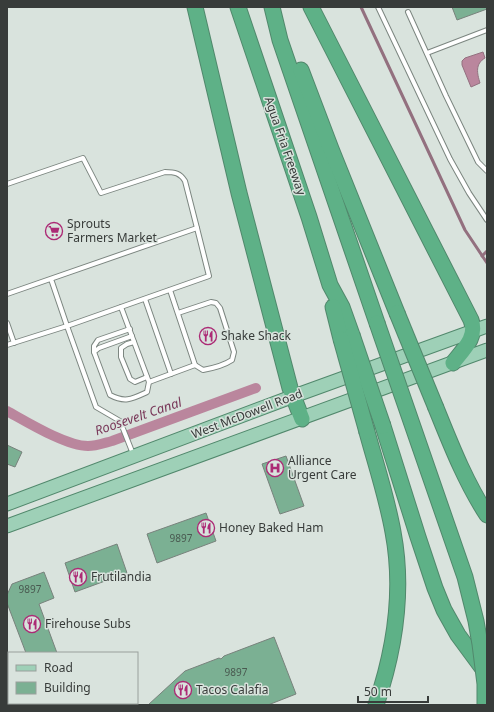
<svg xmlns="http://www.w3.org/2000/svg" width="494" height="712" font-family="'Noto Sans',sans-serif">
<style>
.water{fill:#ba869d;stroke:#93707f}
.lines{fill:none;stroke-linecap:round;stroke-linejoin:round}
.stream{stroke:#93707f;stroke-width:3}
.canal{stroke:#ba869d;stroke-width:10}
.building{fill:#7bb093;stroke:#78827c}
.lane-casing{stroke:#7c8680;stroke-width:6}
.primary-casing{stroke:#51886c;stroke-width:15}
.highway-casing{stroke:#51886c;stroke-width:17}
.lane{stroke:#fff;stroke-width:4}
.primary{stroke:#9ed0b7;stroke-width:13}
.highway{stroke:#5eb187;stroke-width:15}
.highway-bridge-casing{stroke:#51886c;stroke-width:17;stroke-linecap:butt}
.highway-bridge{stroke:#5eb187;stroke-width:15}
.labels{text-anchor:middle;stroke-width:3;stroke-linejoin:round;paint-order:stroke}
.number-label{font-size:10px;fill:#495950}
.street-label{font-size:12px;fill:#383c3a;stroke:#d9e3dd}
.poi-label{font-size:12px;fill:#383c3a;stroke:#d9e3dd;text-anchor:start}
.water-label{font-size:13px;font-style:italic;fill:#793859;stroke:#d9e3dd}
</style>
<rect width="100%" height="100%" fill="#d9e3dd"/>
<path class="water" d="M483 52 485 58C475 64 477 73 480 83L471 87 462 65V61L465 58Z"/>
<g class="lines">
<g class="stream">
<polyline points="361,7 465,230 487,263"/>
<polyline points="482,256 487,251"/>
</g>
<path class="canal" d="M7 411C27 422 66 446 88 446 96 446 104 443 112 441L256 388"/>
</g>
<g class="building">
<polygon points="452,7 487,7 487,9 457,20"/>
<polygon points="7,445 22,452 15,467 7,464"/>
<polygon points="286,456 304,506 280,514 262,464"/>
<polygon points="206,513 216,541 157,563 147,534"/>
<polygon points="117,544 127,573 75,592 65,563"/>
<polygon points="44,572 54,598 39,604 57,653 26,653 7,603 7,595 12,584"/>
<polygon points="274,637 296,694 268,705 148,705 185,671 219,658 221,659 224,656"/>
</g>
<g class="lines">
<g class="lane-casing">
<g id="lane">
<polyline points="378,7 450,159 469,193 487,220"/>
<polyline points="408,12 446,96 478,162 487,171"/>
<polyline points="427,53 487,30"/>
<path d="M7 184 83 158 101 193 165 172C175 172 180 173 185 181L197 228"/>
<path d="M170 290 195 365 203 370C214 368 223 366 232 360L234 352 220 308 216 303 211 302 178 313"/>
<polyline points="7,294 197,228 209,276 67,326 51,279"/>
<polyline points="145,299 171,374"/>
<polyline points="121,307 149,382 195,365"/>
<polyline points="7,323 14,343"/>
<path d="M132 336 99 348 94 352 110 395C125 403 132 399 147 392L149 382"/>
<polyline points="134,342 127,344 121,348 121,357 130,379 135,382 147,377"/>
<polyline points="7,345 67,326 96,407 120,421 133,454"/>
<polyline points="94,352 94,346 98,340 130,329"/>
</g>
</g>
<g class="primary-casing">
<g id="primary">
<polyline points="7,504 294,396 487,326"/>
<polyline points="7,526 487,350"/>
</g>
</g>
<g class="highway-casing">
<g id="highway">
<polyline points="195,7 239,193 290,388 302,419"/>
<polyline points="238,7 309,217 330,285 342,307 352,335"/>
<polyline points="272,7 280,40 377,323"/>
<path d="M311 7 471 320C478 337 462 351 453 363"/>
<polyline points="301,70 331,149 397,313"/>
<polyline points="333,307 341,339"/>
<path d="M436 408C451 445 465 481 487 515"/>
<polyline points="383,426 418,537 435,588 444,610 458,635 486,673"/>
<path d="M367 432C376 465 387 498 393 532 404 590 395 649 376 705"/>
</g>
</g>
<use href="#lane" class="lane"/>
<use href="#primary" class="primary"/>
<use href="#highway" class="highway"/>
<g class="highway-bridge-casing">
<g id="highway-bridge">
<polyline points="397,313 436,408"/>
<polyline points="377,323 465,577 476,621 480,644 485,684 485,705"/>
<polyline points="352,335 383,426"/>
<polyline points="341,339 367,432"/>
</g>
</g>
<use href="#highway-bridge" class="highway-bridge"/>
</g>
<defs>
<g id="supermarket-ring" transform="scale(0.9)"><circle r="9.5" fill="#d9e3dd" stroke="#ac2a75" stroke-width="1.5"/><path d="M-6-5.5h2.5l.6 2H6L4.5 2H-2.5L-4.4-4H-6ZM-1.5 3.2a1.3 1.3 0 1 0 .1 0ZM3 3.2a1.3 1.3 0 1 0 .1 0Z" fill="#ac2a75"/></g>
<g id="restaurant-ring" transform="scale(0.9)"><circle r="9.5" fill="#d9e3dd" stroke="#ac2a75" stroke-width="1.5"/><path d="M-5-6h1v4h1v-4h1v4h1v-4h1v5L-1.5 .5V6h-2V.5L-5-1ZM5-6V6H3V1.5H1.5Q1.5-4 5-6Z" fill="#ac2a75"/></g>
<g id="hospital-ring" transform="scale(0.9)"><circle r="9.5" fill="#d9e3dd" stroke="#ac2a75" stroke-width="1.5"/><path d="M-5-5h3v3.5h4V-5h3V5h-3V1.5h-4V5h-3Z" fill="#ac2a75"/></g>
</defs>
<g fill-rule="evenodd">
<use href="#supermarket-ring" x="54" y="231"/>
<use href="#restaurant-ring" x="208" y="336"/>
<use href="#hospital-ring" x="275" y="468"/>
<use href="#restaurant-ring" x="206" y="528"/>
<use href="#restaurant-ring" x="78" y="577"/>
<use href="#restaurant-ring" x="32" y="624"/>
<use href="#restaurant-ring" x="183" y="690"/>
</g>
<g class="labels">
<g class="number-label">
<text x="181" y="542">9897</text>
<text x="30" y="593">9897</text>
<text x="236" y="676">9897</text>
</g>
<g class="street-label">
<text transform="translate(285 146) rotate(71)" y="4">Agua Fria Freeway</text>
<text transform="translate(247 414) rotate(-21)" y="4">West McDowell Road</text>
</g>
<g class="poi-label">
<text x="67" y="228">Sprouts<tspan x="67" dy="14">Farmers Market</tspan></text>
<text x="221" y="340">Shake Shack</text>
<text x="288" y="465">Alliance<tspan x="288" dy="14">Urgent Care</tspan></text>
<text x="219" y="532">Honey Baked Ham</text>
<text x="91" y="581">Frutilandia</text>
<text x="45" y="628">Firehouse Subs</text>
<text x="196" y="694">Tacos Calafia</text>
</g>
<g class="water-label">
<text transform="translate(138 416) rotate(-19)" y="5">Roosevelt Canal</text>
</g>
</g>
<rect width="494" height="712" fill="none" stroke="#383c3a" stroke-width="16"/>
<rect x="8" y="652" width="130" height="52" fill="#d9e3dd" stroke="#99a09c"/>
<rect x="16" y="665" width="20" height="6" fill="#9ed0b7" stroke="#99a09c"/>
<text x="44" y="672" font-size="12" fill="#383c3a">Road</text>
<rect x="16" y="682" width="20" height="12" fill="#7bb093" stroke="#99a09c"/>
<text x="44" y="692" font-size="12" fill="#383c3a">Building</text>
<path d="M358 696v6h70v-6" fill="none" stroke="#383c3a" stroke-width="2"/>
<text x="364" y="696" font-size="12" fill="#383c3a" stroke="#d9e3dd" stroke-width="3" paint-order="stroke">50 m</text>
</svg>
